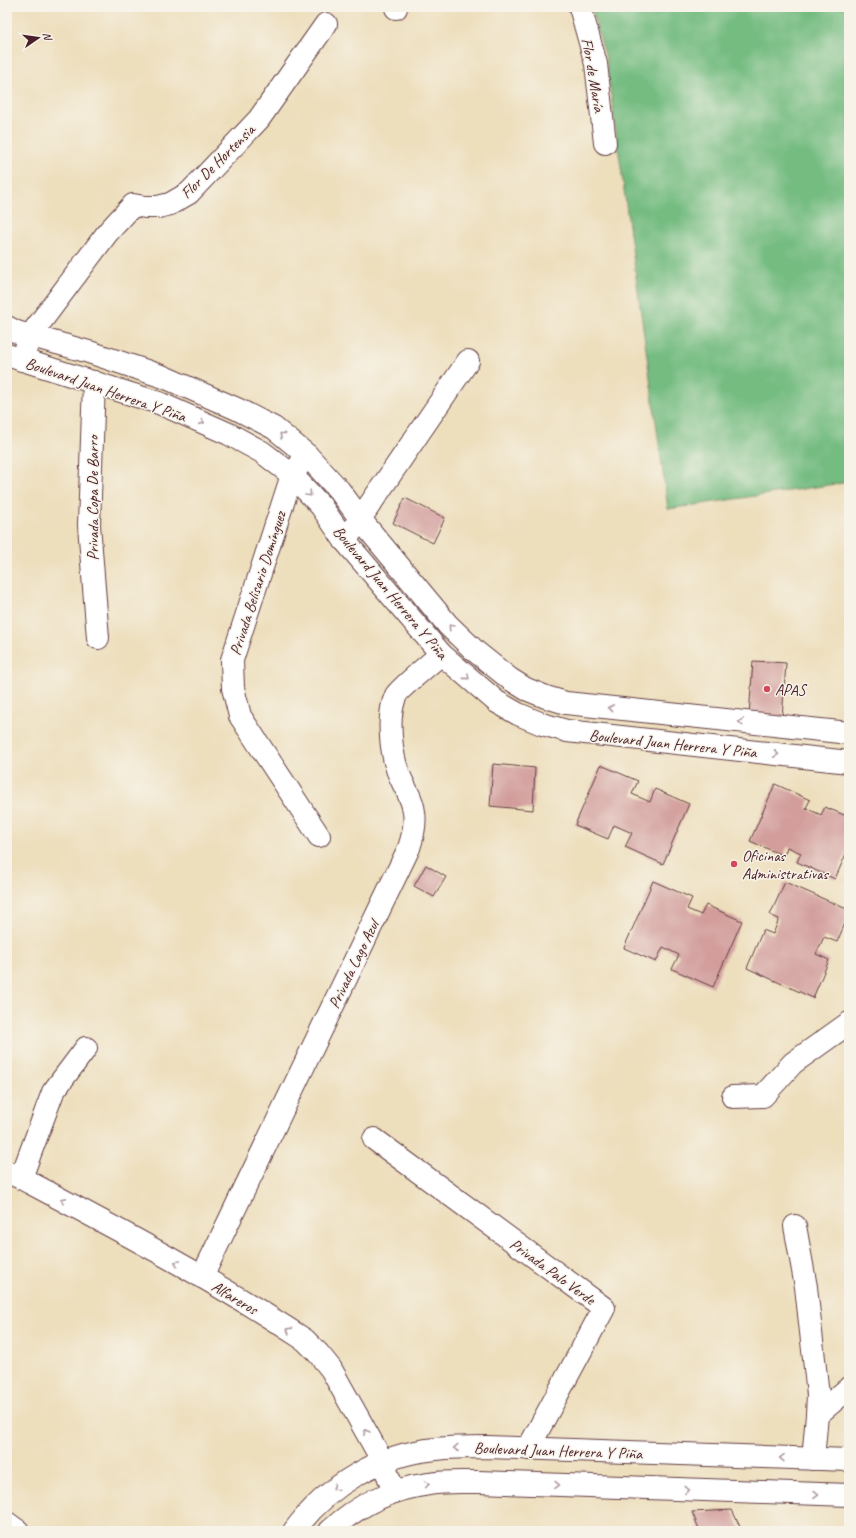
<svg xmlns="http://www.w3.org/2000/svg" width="856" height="1538" font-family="Caveat,sans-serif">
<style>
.forest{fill:#74bc81;stroke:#5f6e56}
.building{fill:#d29d9b}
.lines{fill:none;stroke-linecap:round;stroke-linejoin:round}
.minor-casing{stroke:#623c41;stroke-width:24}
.major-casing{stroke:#623c41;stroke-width:24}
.minor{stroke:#fff;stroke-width:22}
.major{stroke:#fff;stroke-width:22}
.oneway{stroke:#ae9aa0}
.poi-dot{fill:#d1495b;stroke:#f7f3e8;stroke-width:1.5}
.labels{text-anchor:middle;stroke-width:3;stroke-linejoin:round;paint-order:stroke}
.street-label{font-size:16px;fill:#4a1f2b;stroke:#f7f3e8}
.poi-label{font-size:16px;fill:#4a1f2b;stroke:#f7f3e8;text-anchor:start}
</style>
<rect width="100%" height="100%" fill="#f7f3e8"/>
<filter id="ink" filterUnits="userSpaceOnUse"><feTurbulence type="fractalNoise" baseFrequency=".025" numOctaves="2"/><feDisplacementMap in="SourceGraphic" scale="8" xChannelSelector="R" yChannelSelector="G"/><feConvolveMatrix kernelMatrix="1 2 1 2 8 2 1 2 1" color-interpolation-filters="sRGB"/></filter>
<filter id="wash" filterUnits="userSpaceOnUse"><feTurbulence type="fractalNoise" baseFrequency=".012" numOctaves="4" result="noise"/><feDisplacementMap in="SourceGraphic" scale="16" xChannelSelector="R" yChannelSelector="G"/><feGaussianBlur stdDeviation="0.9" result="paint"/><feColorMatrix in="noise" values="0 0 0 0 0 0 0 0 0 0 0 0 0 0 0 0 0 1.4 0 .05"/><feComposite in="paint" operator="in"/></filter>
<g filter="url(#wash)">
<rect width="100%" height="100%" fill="#eddebc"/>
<polygon class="forest" points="591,7 849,7 849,482 668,509 606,59"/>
<g id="blocks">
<g class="building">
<polygon points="405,498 445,518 433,543 393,523"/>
<polygon points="753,661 786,663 782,718 749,716"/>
<polygon points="493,764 535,768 533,810 490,806"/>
<polygon points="601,765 638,781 632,794 650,802 655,789 689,804 663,864 625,847 632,833 614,825 608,839 575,825"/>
<polygon points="775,784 810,800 806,808 821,815 825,807 849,817 849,847 835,879 797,862 801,853 787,847 784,856 750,841"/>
<polygon points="426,865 446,877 434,897 414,886"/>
<polygon points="653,881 692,898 687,909 701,915 706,905 742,921 713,987 672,969 679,955 663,947 656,962 624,948"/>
<polygon points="785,882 849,910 849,914 837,942 824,937 816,954 829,960 813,998 747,968 763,930 773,934 779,919 770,915"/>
<polygon points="732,1510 742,1531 700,1531 692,1512"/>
</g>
</g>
</g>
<g filter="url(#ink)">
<use href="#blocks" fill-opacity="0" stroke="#623c41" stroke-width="1"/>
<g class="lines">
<g class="minor-casing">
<g id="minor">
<polyline points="580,7 596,64 605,143"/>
<polyline points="396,8 396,7"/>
<polyline points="22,360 30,336 108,232 133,205 145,207 158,207 170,204 189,193 259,119 326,24"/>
<polyline points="94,382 89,525 98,638"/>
<polyline points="307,455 292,475 232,660 233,688 240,716 319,836"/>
<polyline points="345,541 468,361"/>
<polyline points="733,1097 763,1096 793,1063 849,1023"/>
<polyline points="374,1139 604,1308 528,1449"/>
<path d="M7 1172 21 1178C117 1229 214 1280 305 1340L318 1353 331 1369 383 1462 394 1492"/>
<polyline points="21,1178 53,1092 86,1048"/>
<polyline points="795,1226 806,1287 818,1395 817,1415"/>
<path d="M202 1277 409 848C413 836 416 824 414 812 413 800 407 792 402 781 391 760 386 717 396 695 399 689 433 661 441 654"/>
<polyline points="813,1459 817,1415 849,1388"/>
<polyline points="7,1523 18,1531"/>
</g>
</g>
<g class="major-casing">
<g id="major">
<polyline points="7,327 17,332 89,352 164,377 237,409 274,428 307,455 339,490 365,525 448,625 475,651 510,679 526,689 546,697 566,703 849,733"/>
<polyline points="7,355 159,403 229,434 262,452 292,475 321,506 345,541 441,654 497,702 518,714 542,724 567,731 849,762"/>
<path d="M294 1531C327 1486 379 1454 436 1449 453 1447 470 1447 488 1447L849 1460"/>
<path d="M330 1531C357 1505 392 1489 429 1484 445 1481 462 1482 478 1482L849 1495"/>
</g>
</g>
<use href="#minor" class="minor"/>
<use href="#major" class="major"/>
</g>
<defs><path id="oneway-chevron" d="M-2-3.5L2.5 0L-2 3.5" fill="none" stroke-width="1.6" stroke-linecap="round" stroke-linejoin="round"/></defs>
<g class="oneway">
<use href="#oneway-chevron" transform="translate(202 422) rotate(24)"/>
<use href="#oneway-chevron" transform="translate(282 435) rotate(-141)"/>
<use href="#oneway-chevron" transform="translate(309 494) rotate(47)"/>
<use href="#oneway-chevron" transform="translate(451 627) rotate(-133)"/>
<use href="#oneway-chevron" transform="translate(467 677) rotate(41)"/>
<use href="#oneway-chevron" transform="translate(611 708) rotate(-174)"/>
<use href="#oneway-chevron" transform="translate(741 722) rotate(-174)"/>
<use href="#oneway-chevron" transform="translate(776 754) rotate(6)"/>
<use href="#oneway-chevron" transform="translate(63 1200) rotate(-152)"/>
<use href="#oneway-chevron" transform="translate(177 1263) rotate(-150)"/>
<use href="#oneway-chevron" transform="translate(289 1330) rotate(-148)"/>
<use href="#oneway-chevron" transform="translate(366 1432) rotate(-120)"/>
<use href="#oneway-chevron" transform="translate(456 1448) rotate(177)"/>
<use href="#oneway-chevron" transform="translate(782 1458) rotate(-178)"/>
<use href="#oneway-chevron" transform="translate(427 1484) rotate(-9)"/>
<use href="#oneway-chevron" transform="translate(557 1485) rotate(2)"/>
<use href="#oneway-chevron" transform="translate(335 1488) rotate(142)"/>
<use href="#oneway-chevron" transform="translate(687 1490) rotate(2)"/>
<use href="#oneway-chevron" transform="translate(816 1494) rotate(2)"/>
</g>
</g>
<g class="poi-dot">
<circle cx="767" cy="689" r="4"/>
<circle cx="734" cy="864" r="4"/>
</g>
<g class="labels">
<g class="street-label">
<text transform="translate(594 75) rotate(80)" y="6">Flor de María</text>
<text transform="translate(217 161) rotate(-45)" y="6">Flor De Hortensia</text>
<text transform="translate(106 389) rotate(19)" y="6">Boulevard Juan Herrera Y Piña</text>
<text transform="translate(92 498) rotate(-90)" y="6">Privada Copa De Barro</text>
<text transform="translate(257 583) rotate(-72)" y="6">Privada Belisario Domínguez</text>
<text transform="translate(391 592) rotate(50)" y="6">Boulevard Juan Herrera Y Piña</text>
<text transform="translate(673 743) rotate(6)" y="6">Boulevard Juan Herrera Y Piña</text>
<text transform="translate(353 964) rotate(-64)" y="6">Privada Lago Azul</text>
<text transform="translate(553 1271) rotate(36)" y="6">Privada Palo Verde</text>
<text transform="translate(235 1297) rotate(31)" y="6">Alfareros</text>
<text transform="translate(558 1450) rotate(2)" y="6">Boulevard Juan Herrera Y Piña</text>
</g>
<g class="poi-label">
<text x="775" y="695">APAS</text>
<text x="742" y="861">Oficinas<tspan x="742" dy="18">Administrativas</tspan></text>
</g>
</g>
<rect width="856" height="1538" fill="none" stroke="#f7f3e8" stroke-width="24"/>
<g transform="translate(38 38) rotate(77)" stroke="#f7f3e8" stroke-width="3" paint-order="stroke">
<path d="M0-3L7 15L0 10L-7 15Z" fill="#4a1f2b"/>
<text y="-6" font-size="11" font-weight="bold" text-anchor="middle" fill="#4a1f2b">N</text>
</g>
</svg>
